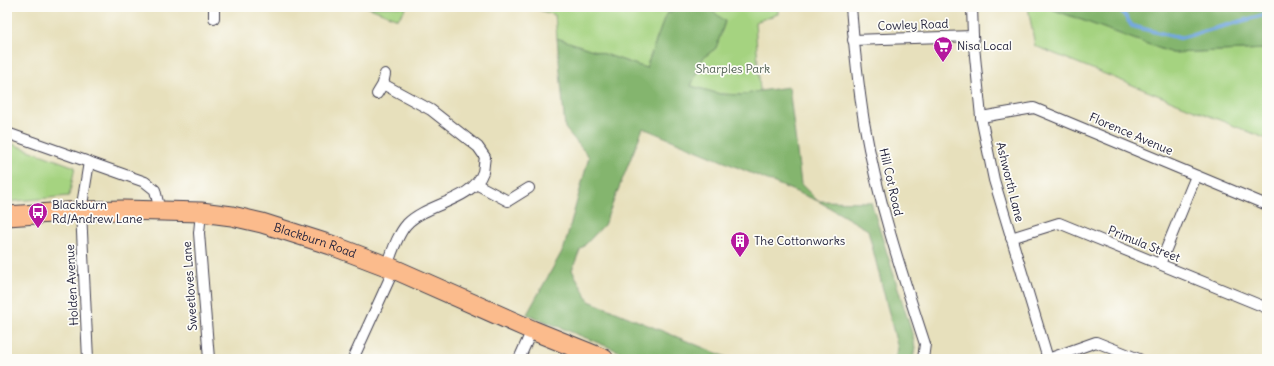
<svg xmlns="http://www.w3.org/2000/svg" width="1274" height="366" font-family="Delius,sans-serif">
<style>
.green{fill:#a5d380;stroke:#647a5e}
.forest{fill:#84b56e;stroke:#536c54}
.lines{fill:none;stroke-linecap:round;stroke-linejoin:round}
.stream{stroke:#73a7e0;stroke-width:4}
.street-casing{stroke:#403e4e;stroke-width:12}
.highway-casing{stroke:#403e4e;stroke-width:21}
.street{stroke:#fff;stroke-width:10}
.highway{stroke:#fbbb8c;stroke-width:19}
.labels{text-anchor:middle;stroke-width:3.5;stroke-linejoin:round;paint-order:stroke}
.street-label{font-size:12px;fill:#22223b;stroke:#fdfcf7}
.poi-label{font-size:12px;fill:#22223b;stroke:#fdfcf7;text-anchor:start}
.park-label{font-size:12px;fill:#506053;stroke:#fdfcf7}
</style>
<rect width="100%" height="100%" fill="#fdfcf7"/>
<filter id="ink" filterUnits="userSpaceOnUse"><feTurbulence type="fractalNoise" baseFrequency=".025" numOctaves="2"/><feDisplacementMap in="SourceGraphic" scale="8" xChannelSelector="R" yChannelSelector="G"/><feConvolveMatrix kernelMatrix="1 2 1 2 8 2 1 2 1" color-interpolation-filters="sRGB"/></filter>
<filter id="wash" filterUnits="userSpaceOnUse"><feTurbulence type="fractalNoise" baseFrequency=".012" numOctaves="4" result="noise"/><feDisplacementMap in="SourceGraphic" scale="16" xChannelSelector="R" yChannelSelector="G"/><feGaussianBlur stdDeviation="0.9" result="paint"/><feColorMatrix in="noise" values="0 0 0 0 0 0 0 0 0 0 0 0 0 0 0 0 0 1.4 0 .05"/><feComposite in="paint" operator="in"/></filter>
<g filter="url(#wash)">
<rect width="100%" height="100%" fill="#e7e0bc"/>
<g class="green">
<polygon points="367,7 407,7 398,19"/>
<polygon points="529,7 683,7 666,14 646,68 557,38 555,15"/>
<polygon points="706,7 778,7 778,14 755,22 760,91 741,95 720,94 691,86 703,58 716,48 725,22"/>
<polygon points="1028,7 1046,7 1172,53 1267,49 1267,139 1035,46"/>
<polygon points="7,142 75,167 69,196 7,202"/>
</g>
<g class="forest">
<polygon points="683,7 709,8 725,21 716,48 703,58 691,86 720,94 741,95 760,91 789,87 801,184 818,201 871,202 913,336 915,348 913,359 895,359 898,349 868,230 818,201 643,128 604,225 580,250 572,270 589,301 731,359 638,359 527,314 564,248 589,157 565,128 557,38 646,68 666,14"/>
<polygon points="1046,7 1267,7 1267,49 1172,53"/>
</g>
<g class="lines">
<polyline class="stream" points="1119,7 1132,26 1180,38 1267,14"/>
</g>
</g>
<g filter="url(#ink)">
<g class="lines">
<g class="street-casing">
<g id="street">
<path d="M851 7C854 45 858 84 864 122 877 198 901 271 925 344L923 359"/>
<polyline points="972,7 973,36 981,117 994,180 1048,359"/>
<polyline points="214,18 214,7"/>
<polyline points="853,40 973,36"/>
<path d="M383 84 431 110 478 147 485 157C484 162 484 167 483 172 473 201 427 203 407 224 397 235 392 253 387 266"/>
<polyline points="377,94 383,84 385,74"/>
<polyline points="981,117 1034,108 1267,205"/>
<polyline points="7,133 145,182 155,190 160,211"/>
<polyline points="476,184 508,201 529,188"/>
<polyline points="201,212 199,233 209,359"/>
<polyline points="1011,238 1059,223 1267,308"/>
<polyline points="1160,264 1196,176"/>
<polyline points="88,359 81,211 89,162"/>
<polyline points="353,359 394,269"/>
<polyline points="519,359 532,330"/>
<polyline points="1048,359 1096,342 1139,359"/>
</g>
</g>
<g class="highway-casing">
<g id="highway">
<path id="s1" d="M7 216 81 211 123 210 201 212 232 216 262 223 331 245 394 269 532 330 604 359"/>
</g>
</g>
<use href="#street" class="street"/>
<use href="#highway" class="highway"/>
</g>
</g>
<defs>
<g id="supermarket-pin" transform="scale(1)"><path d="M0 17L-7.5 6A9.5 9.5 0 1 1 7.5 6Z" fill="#b5179e" stroke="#fdfcf7"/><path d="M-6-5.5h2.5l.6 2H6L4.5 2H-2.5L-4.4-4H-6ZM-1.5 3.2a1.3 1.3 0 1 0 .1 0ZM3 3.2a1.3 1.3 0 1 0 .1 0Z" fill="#fff"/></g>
<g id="bus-pin" transform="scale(1)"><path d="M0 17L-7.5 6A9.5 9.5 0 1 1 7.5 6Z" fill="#b5179e" stroke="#fdfcf7"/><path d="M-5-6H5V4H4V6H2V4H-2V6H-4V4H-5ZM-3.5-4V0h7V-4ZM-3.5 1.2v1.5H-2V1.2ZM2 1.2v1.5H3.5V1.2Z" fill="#fff"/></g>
<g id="building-pin" transform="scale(1)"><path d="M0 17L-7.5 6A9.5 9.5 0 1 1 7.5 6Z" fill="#b5179e" stroke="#fdfcf7"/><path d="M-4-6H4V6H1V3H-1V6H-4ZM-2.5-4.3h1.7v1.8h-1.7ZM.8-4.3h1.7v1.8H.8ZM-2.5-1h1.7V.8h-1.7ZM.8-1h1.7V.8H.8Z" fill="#fff"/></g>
</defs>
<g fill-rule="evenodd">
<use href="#supermarket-pin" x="943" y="46"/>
<use href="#bus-pin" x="38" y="212"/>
<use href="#building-pin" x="740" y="241"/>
</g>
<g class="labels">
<g class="street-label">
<text transform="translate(913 25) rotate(-2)" y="4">Cowley Road</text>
<text transform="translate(1131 134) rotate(23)" y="4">Florence Avenue</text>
<text transform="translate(891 182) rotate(77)" y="4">Hill Cot Road</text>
<text transform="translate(1010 182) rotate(76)" y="4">Ashworth Lane</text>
<text dy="4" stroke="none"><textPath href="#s1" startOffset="312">Blackburn Road</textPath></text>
<text transform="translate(1144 244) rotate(22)" y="4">Primula Street</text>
<text transform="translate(72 285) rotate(-93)" y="4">Holden Avenue</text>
<text transform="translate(190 286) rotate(-94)" y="4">Sweetloves Lane</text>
</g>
<g class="poi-label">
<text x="957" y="50">Nisa Local</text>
<text x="52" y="209">Blackburn<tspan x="52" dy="14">Rd/Andrew Lane</tspan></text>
<text x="754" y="245">The Cottonworks</text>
</g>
<g class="park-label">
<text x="733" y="73">Sharples Park</text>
</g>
</g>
<rect width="1274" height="366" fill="none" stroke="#fdfcf7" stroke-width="24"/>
</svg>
